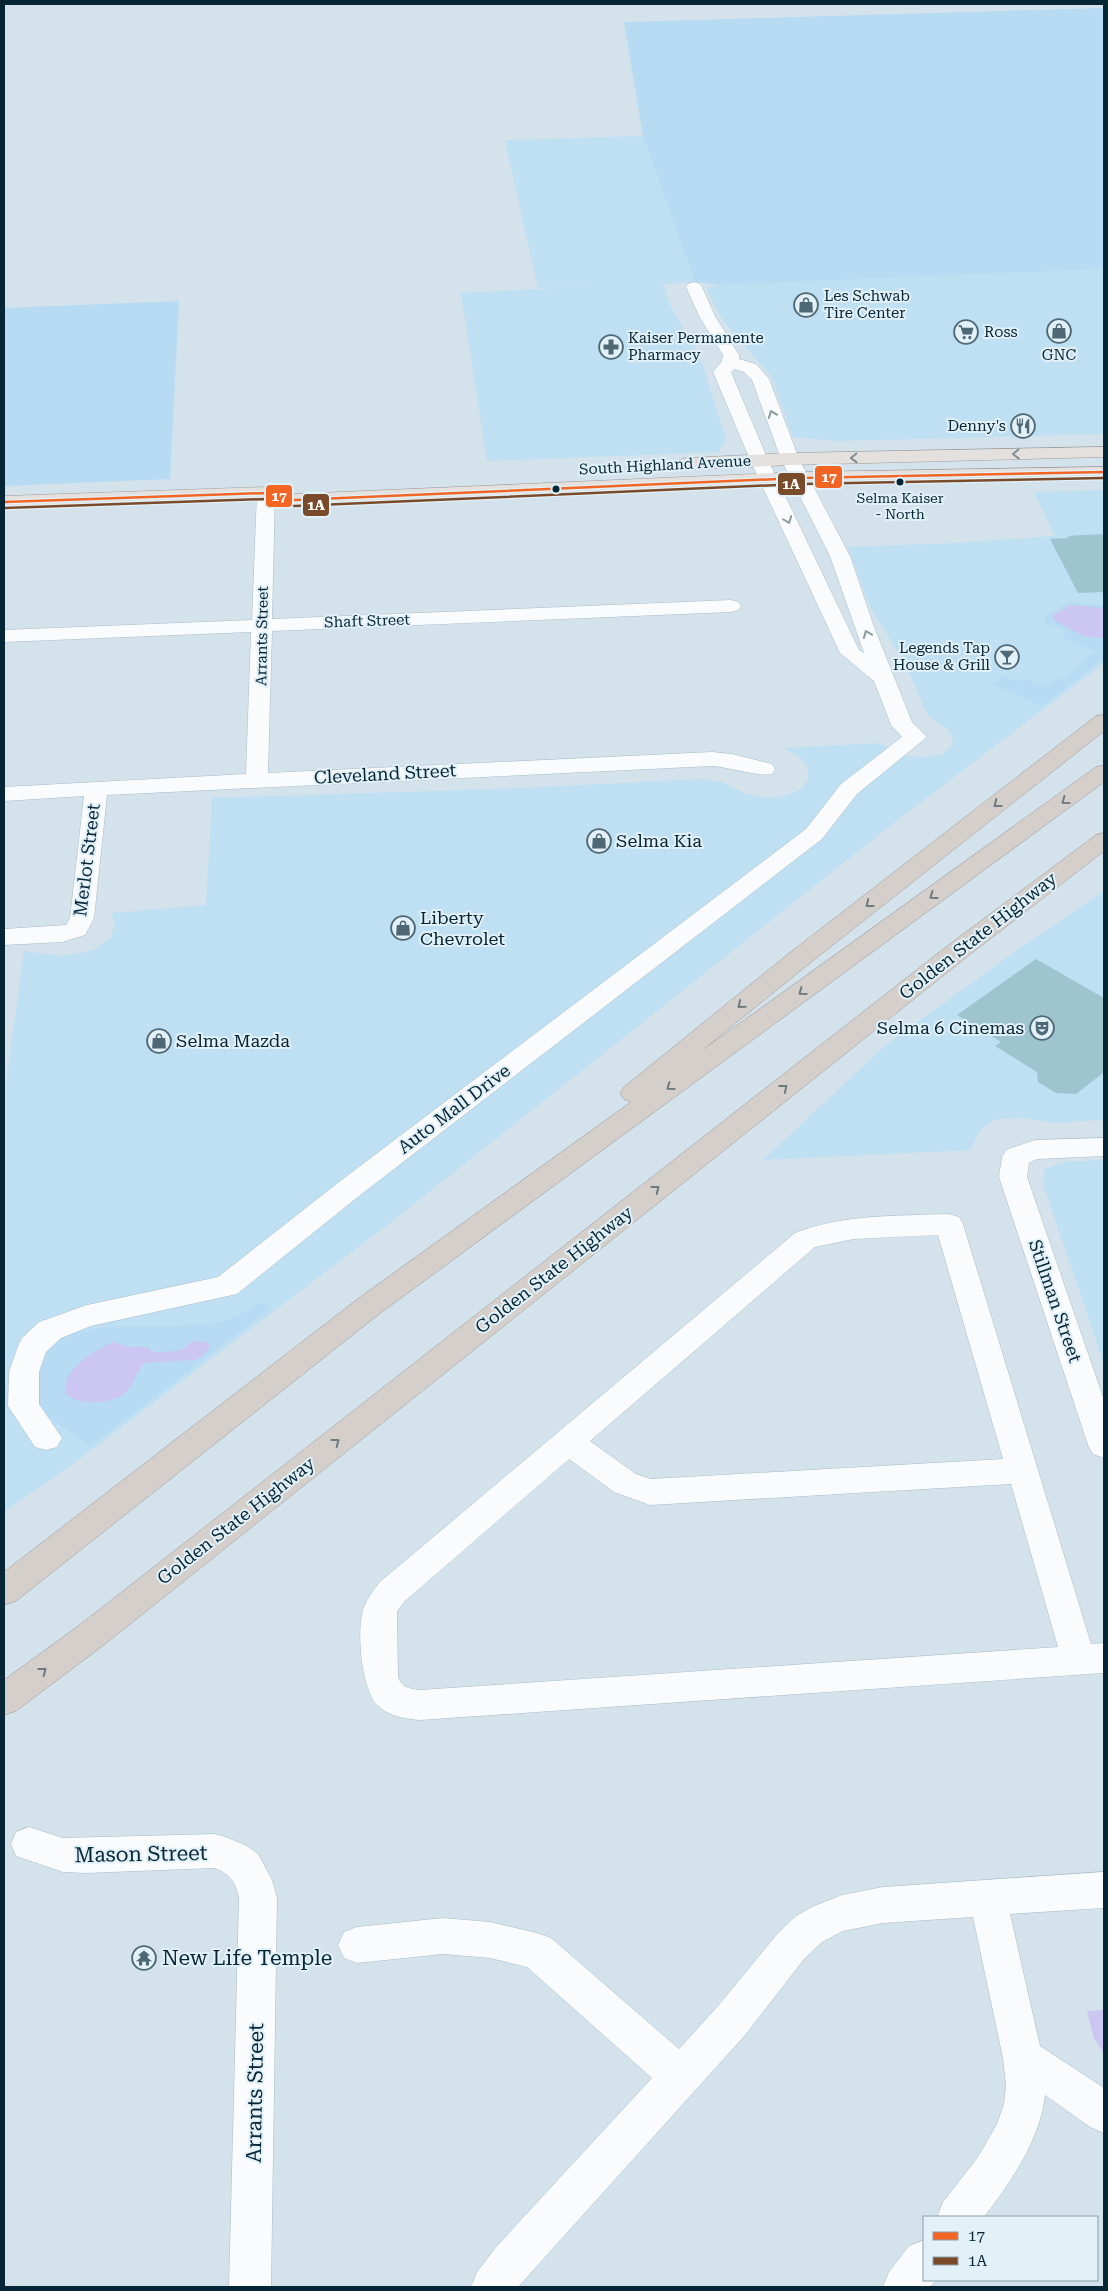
<svg xmlns="http://www.w3.org/2000/svg" width="1108" height="2291" font-family="'Roboto Serif',serif">
<style>
.built{fill:#bfdff3}
.green{fill:#b7dbf2}
.water{fill:#ccc7f2}
.building{fill:#9ec4cf}
.lines{fill:none;stroke-linecap:round;stroke-linejoin:round}
.minor-casing{stroke:#a8bdc9;stroke-width:1}
.major-casing{stroke:#999;stroke-width:1}
.highway-casing{stroke:#999;stroke-width:1}
.minor{fill:#f9fbfc;fill-rule:evenodd}
.major{fill:#e3e0de;fill-rule:evenodd}
.highway{fill:#d5cfcb;fill-rule:evenodd}
.bus-1-casing{stroke:#e2f0f8;stroke-width:5}
.bus-2-casing{stroke:#e2f0f8;stroke-width:5}
.bus-1{stroke:#f26522;stroke-width:2.5}
.bus-2{stroke:#7a4b2a;stroke-width:2.5}
.oneway{stroke:#8c9ba2}
.oneway2{stroke:#808c92}
.oneway3{stroke:#6e7a80}
.bus-dot{fill:#062635;stroke:#e2f0f8;stroke-width:2}
.labels{text-anchor:middle;stroke-width:4;stroke-linejoin:round;paint-order:stroke}
.far-bus-label{font-size:14px;fill:#062635;stroke:#e2f0f8}
.far-poi-label{font-size:15px;fill:#062635;stroke:#e2f0f8;text-anchor:start}
.far-street-label{font-size:15px;fill:#062635;stroke:#e2f0f8}
.street-label{font-size:18px;fill:#062635;stroke:#e2f0f8}
.poi-label{font-size:18px;fill:#062635;stroke:#e2f0f8;text-anchor:start}
.near-street-label{font-size:21px;fill:#062635;stroke:#e2f0f8}
.near-poi-label{font-size:21px;fill:#062635;stroke:#e2f0f8;text-anchor:start}
.line-badge{stroke:#e2f0f8;stroke-width:2}
.badge-label{font-size:14px;text-anchor:middle;font-weight:bold;fill:#fff}
</style>
<rect width="100%" height="100%" fill="#d4e2ec"/>
<g class="built">
<polygon points="643,136 695,282 663,284 671,307 701,359 726,439 718,452 487,461 461,293 599,286 538,288 505,140"/>
<polygon points="1104,269 1104,434 838,441 793,437 771,376 723,321 706,288 718,285"/>
<polygon points="1104,490 1104,663 895,822 390,1223 73,1464 4,1512 4,1097 24,951 60,956 82,953 93,950 111,938 115,923 111,913 206,905 212,798 523,788 702,779 722,782 747,794 769,798 785,796 802,789 808,779 808,768 800,757 783,748 881,743 894,752 905,756 928,757 941,755 951,747 953,737 949,730 930,717 925,710 905,663 871,609 848,547 956,543 1055,536 1034,492"/>
<polygon points="1104,891 1104,1120 1051,1123 1024,1118 996,1119 979,1131 971,1150 763,1160 887,1044 1023,946"/>
<polygon points="1104,1160 1104,1364 1043,1184 1045,1169 1063,1162"/>
</g>
<g class="green">
<polygon points="1104,8 1104,269 718,285 695,282 643,136 624,22"/>
<polygon points="179,301 170,479 4,486 4,308"/>
<polygon points="1069,602 1104,606 1104,658 1042,706 993,684 1003,676 1018,682 1024,678 1047,687 1060,677 1065,678 1084,663 1082,662 1095,651 1061,638 1068,632 1043,622 1047,615"/>
<path d="M261 1302 270 1309 90 1446 30 1404 36 1355C44 1349 52 1342 61 1338 108 1317 170 1332 220 1322 235 1319 249 1310 261 1302Z"/>
</g>
<g class="water">
<polygon points="1071,605 1104,608 1104,638 1084,636 1055,621 1053,618 1054,614"/>
<path d="M193 1341 208 1342 210 1347 203 1355 195 1360 145 1363C137 1370 135 1381 128 1390 116 1405 78 1407 65 1393 63 1368 94 1351 113 1342L131 1347H147L154 1352H164L181 1350Z"/>
<polygon points="1104,2010 1104,2053 1094,2039 1087,2011"/>
</g>
<g class="building">
<polygon points="1104,534 1104,592 1078,593 1050,539 1069,538 1067,536"/>
<polygon points="1036,959 1104,998 1104,1072 1076,1094 1056,1093 1038,1082 1037,1072 995,1046 1001,1042 957,1015"/>
</g>
<g class="lines">
<g class="minor-casing">
<g id="minor">
<path d="M694 282 700 284 702 287 715 316 739 355V359L756 364 769 379 799 459 850 556 874 627 912 722 927 737 857 794 822 839 359 1196 237 1294 91 1326 61 1338 46 1352 39 1372V1404L62 1438 57 1447 46 1450 35 1447 8 1406 9 1372 18 1346 22 1338 39 1322 87 1305 218 1277 339 1182 806 829 841 784 902 737 891 725 874 681 840 653 750 460 713 372 722 361 723 355 699 316 686 287 688 284ZM734 369 744 372 752 380 781 459 830 556 864 653 859 650 768 460 731 372Z"/>
<path d="M266 487 273 489 275 493 272 619 731 600 738 602 741 606 738 610 731 612 272 631 268 773 712 752 732 754 772 764 775 769 772 774C758 777 729 767 712 766L107 795 94 918 85 935 62 942 4 945V929L66 925 70 918 84 796 4 801V787L246 774 251 632 4 642V630L252 620 257 493 259 489Z"/>
<polygon points="1104,1138 1104,1156 1037,1159 1029,1163 1027,1177 1104,1400 1104,1458 1093,1454 1088,1445 999,1177 1002,1157 1006,1150 1035,1140"/>
<path d="M949 1214 959 1217 963 1224 1091 1644 1104 1643V1673L420 1720C406 1719 387 1716 377 1705 361 1688 356 1628 364 1607 368 1597 374 1589 381 1581L795 1233C844 1214 897 1216 949 1214ZM938 1235 1003 1459 651 1479 636 1474 590 1441 815 1247 854 1239ZM569 1459 614 1492 650 1505 1011 1484 1058 1647 420 1690C410 1689 402 1688 398 1677L397 1611 405 1601Z"/>
<path d="M29 1827 63 1838 214 1834 223 1836 245 1845 258 1854 272 1880 277 1898 271 2287H229L239 1898C236 1883 230 1873 214 1868L86 1873 63 1872 16 1856 11 1844 16 1832Z"/>
<path d="M1104 1872V1908L1010 1914 1040 2046 1104 2088V2133L1090 2127 1045 2095C1040 2141 1011 2181 984 2217H937L943 2202 978 2157 997 2124 1004 2104 1006 2085 1003 2058 973 1917 883 1923 843 1931 822 1942 804 1959 746 2034 518 2287H471L477 2272 497 2246 652 2078 527 1967 490 1958 443 1954 357 1963 344 1958 338 1945 344 1932 357 1927 443 1918 490 1922 537 1933 551 1938 679 2049 718 2006 778 1933 796 1916 814 1906 842 1895 883 1887Z"/>
<polygon points="924,2240 924,2280 936,2280 930,2287 883,2287 889,2272 909,2246"/>
</g>
</g>
<g class="major-casing">
<g id="major">
<polygon points="1104,447 1104,457 790,465 686,470 679,468 677,464 679,460 686,458 790,453"/>
<polygon points="1104,467 1104,478 800,484 295,506 266,499 4,508 4,496 266,487 295,494 800,472"/>
</g>
</g>
<g class="highway-casing">
<g id="highway">
<polygon points="1104,715 1104,731 805,967 700,1052 1096,767 1104,765 1104,782 379,1314 16,1601 4,1605 4,1572 359,1298 631,1102 624,1099 620,1093 624,1087 787,955 1096,716"/>
<polygon points="1104,833 1104,851 964,959 105,1644 16,1711 4,1715 4,1680 81,1624 946,947 1096,835"/>
</g>
</g>
<use href="#minor" class="minor"/>
<use href="#major" class="major"/>
<use href="#highway" class="highway"/>
<g class="bus-1-casing">
<polyline id="bus-1" points="4,502 266,493 295,500 800,478 1104,472"/>
</g>
<g class="bus-2-casing">
<polyline id="bus-2" points="4,508 265,499 295,506 800,484 1104,478"/>
</g>
<use href="#bus-1" class="bus-1"/>
<use href="#bus-2" class="bus-2"/>
</g>
<defs><path id="oneway-chevron" d="M-2-3.5L2.5 0L-2 3.5" fill="none" stroke-width="1.6" stroke-linecap="round" stroke-linejoin="round" transform="scale(1.25)"/></defs>
<g class="oneway">
<use href="#oneway-chevron" transform="translate(772 414) rotate(-112)"/>
<use href="#oneway-chevron" transform="translate(788 520) rotate(69)"/>
<use href="#oneway-chevron" transform="translate(867 634) rotate(-112)"/>
</g>
<g class="oneway2">
<use href="#oneway-chevron" transform="translate(1016 454) rotate(179)"/>
<use href="#oneway-chevron" transform="translate(854 458) rotate(179)"/>
</g>
<g class="oneway3">
<use href="#oneway-chevron" transform="translate(1065 801) rotate(144)"/>
<use href="#oneway-chevron" transform="translate(997 804) rotate(142)"/>
<use href="#oneway-chevron" transform="translate(933 896) rotate(144)"/>
<use href="#oneway-chevron" transform="translate(869 904) rotate(142)"/>
<use href="#oneway-chevron" transform="translate(802 992) rotate(144)"/>
<use href="#oneway-chevron" transform="translate(741 1005) rotate(141)"/>
<use href="#oneway-chevron" transform="translate(670 1087) rotate(144)"/>
<use href="#oneway-chevron" transform="translate(784 1088) rotate(-38)"/>
<use href="#oneway-chevron" transform="translate(656 1189) rotate(-38)"/>
<use href="#oneway-chevron" transform="translate(336 1442) rotate(-38)"/>
<use href="#oneway-chevron" transform="translate(43 1671) rotate(-37)"/>
</g>
<defs>
<g id="shop-ring" transform="scale(1.25)"><circle r="9.5" fill="#e2f0f8" stroke="#4e6875" stroke-width="1.5"/><path d="M-5-2.5h2.3a2.7 3.5 0 0 1 5.4 0H5L5.5 6h-11ZM-1.5-2.5h3a1.5 2.3 0 0 0-3 0Z" fill="#4e6875"/></g>
<g id="supermarket-ring" transform="scale(1.25)"><circle r="9.5" fill="#e2f0f8" stroke="#4e6875" stroke-width="1.5"/><path d="M-6-5.5h2.5l.6 2H6L4.5 2H-2.5L-4.4-4H-6ZM-1.5 3.2a1.3 1.3 0 1 0 .1 0ZM3 3.2a1.3 1.3 0 1 0 .1 0Z" fill="#4e6875"/></g>
<g id="pharmacy-ring" transform="scale(1.25)"><circle r="9.5" fill="#e2f0f8" stroke="#4e6875" stroke-width="1.5"/><path d="M-2-6h4v4h4v4h-4v4h-4v-4h-4v-4h4Z" fill="#4e6875"/></g>
<g id="restaurant-ring" transform="scale(1.25)"><circle r="9.5" fill="#e2f0f8" stroke="#4e6875" stroke-width="1.5"/><path d="M-5-6h1v4h1v-4h1v4h1v-4h1v5L-1.5 .5V6h-2V.5L-5-1ZM5-6V6H3V1.5H1.5Q1.5-4 5-6Z" fill="#4e6875"/></g>
<g id="bar-ring" transform="scale(1.25)"><circle r="9.5" fill="#e2f0f8" stroke="#4e6875" stroke-width="1.5"/><path d="M-6-5H6L.8 .8V4.5H3.5V6h-7V4.5H-.8V.8Z" fill="#4e6875"/></g>
<g id="theatre-ring" transform="scale(1.25)"><circle r="9.5" fill="#e2f0f8" stroke="#4e6875" stroke-width="1.5"/><path d="M-5-5.5Q0-4 5-5.5V0Q5 5 0 6Q-5 5-5 0ZM-3.3-2.5H-1v1.5H-3.3ZM1-2.5H3.3v1.5H1ZM-2.8 1Q0 5.5 2.8 1Z" fill="#4e6875"/></g>
<g id="temple-ring" transform="scale(1.25)"><circle r="9.5" fill="#e2f0f8" stroke="#4e6875" stroke-width="1.5"/><path d="M0-6L5-2H3V0L6.5 2.5H4V6H1.5V3h-3V6H-4V2.5H-6.5L-3 0V-2H-5Z" fill="#4e6875"/></g>
</defs>
<g fill-rule="evenodd">
<use href="#shop-ring" x="806" y="305"/>
<use href="#shop-ring" x="1059" y="331"/>
<use href="#supermarket-ring" x="966" y="332"/>
<use href="#pharmacy-ring" x="611" y="347"/>
<use href="#restaurant-ring" x="1023" y="426"/>
<use href="#bar-ring" x="1007" y="657"/>
<use href="#shop-ring" x="599" y="841"/>
<use href="#shop-ring" x="403" y="928"/>
<use href="#theatre-ring" x="1042" y="1028"/>
<use href="#shop-ring" x="159" y="1041"/>
<use href="#temple-ring" x="144" y="1958"/>
</g>
<g class="bus-dot">
<circle cx="900" cy="482" r="4.5"/>
<circle cx="556" cy="489" r="4.5"/>
</g>
<g class="labels">
<g class="far-bus-label">
<text x="900" y="503">Selma Kaiser<tspan x="900" dy="16">- North</tspan></text>
</g>
<g class="far-poi-label">
<text x="824" y="301">Les Schwab<tspan x="824" dy="17">Tire Center</tspan></text>
<text x="984" y="337">Ross</text>
<text x="628" y="343">Kaiser Permanente<tspan x="628" dy="17">Pharmacy</tspan></text>
<text x="1059" y="360" text-anchor="middle">GNC</text>
<text x="1006" y="431" text-anchor="end">Denny's</text>
<text x="990" y="653" text-anchor="end">Legends Tap<tspan x="990" dy="17">House &amp; Grill</tspan></text>
</g>
<g class="far-street-label">
<text transform="translate(665 465) rotate(-3)" y="5">South Highland Avenue</text>
<text transform="translate(367 621) rotate(-2)" y="5">Shaft Street</text>
<text transform="translate(262 636) rotate(-89)" y="5">Arrants Street</text>
</g>
<g class="street-label">
<text transform="translate(385 774) rotate(-3)" y="6">Cleveland Street</text>
<text transform="translate(87 860) rotate(-83)" y="6">Merlot Street</text>
<text transform="translate(978 936) rotate(-38)" y="6">Golden State Highway</text>
<text transform="translate(454 1109) rotate(-37)" y="6">Auto Mall Drive</text>
<text transform="translate(554 1270) rotate(-38)" y="6">Golden State Highway</text>
<text transform="translate(1055 1301) rotate(71)" y="6">Stillman Street</text>
<text transform="translate(236 1521) rotate(-38)" y="6">Golden State Highway</text>
</g>
<g class="poi-label">
<text x="616" y="847">Selma Kia</text>
<text x="420" y="924">Liberty<tspan x="420" dy="21">Chevrolet</tspan></text>
<text x="1024" y="1034" text-anchor="end">Selma 6 Cinemas</text>
<text x="176" y="1047">Selma Mazda</text>
</g>
<g class="near-street-label">
<text transform="translate(141 1854) rotate(-1)" y="7">Mason Street</text>
<text transform="translate(255 2093) rotate(-89)" y="7">Arrants Street</text>
</g>
<g class="near-poi-label">
<text x="162" y="1965">New Life Temple</text>
</g>
</g>
<g class="line-badge">
<rect x="814" y="465" width="29" height="24" rx="5" fill="#f26522"/>
<rect x="777" y="472" width="29" height="24" rx="5" fill="#7a4b2a"/>
<rect x="265" y="484" width="28" height="24" rx="5" fill="#f26522"/>
<rect x="302" y="493" width="28" height="24" rx="5" fill="#7a4b2a"/>
</g>
<g class="badge-label">
<text x="829" y="482">17</text>
<text x="791" y="489">1A</text>
<text x="279" y="501">17</text>
<text x="316" y="510">1A</text>
</g>
<rect width="1108" height="2291" fill="none" stroke="#062635" stroke-width="10"/>
<rect x="923" y="2216" width="175" height="65" fill="#e2f0f8" stroke="#8a9faa"/>
<rect x="933" y="2232" width="25" height="8" fill="#f26522" stroke="#8a9faa"/>
<text x="968" y="2241" font-size="15" fill="#062635">17</text>
<rect x="933" y="2257" width="25" height="8" fill="#7a4b2a" stroke="#8a9faa"/>
<text x="968" y="2266" font-size="15" fill="#062635">1A</text>
</svg>
